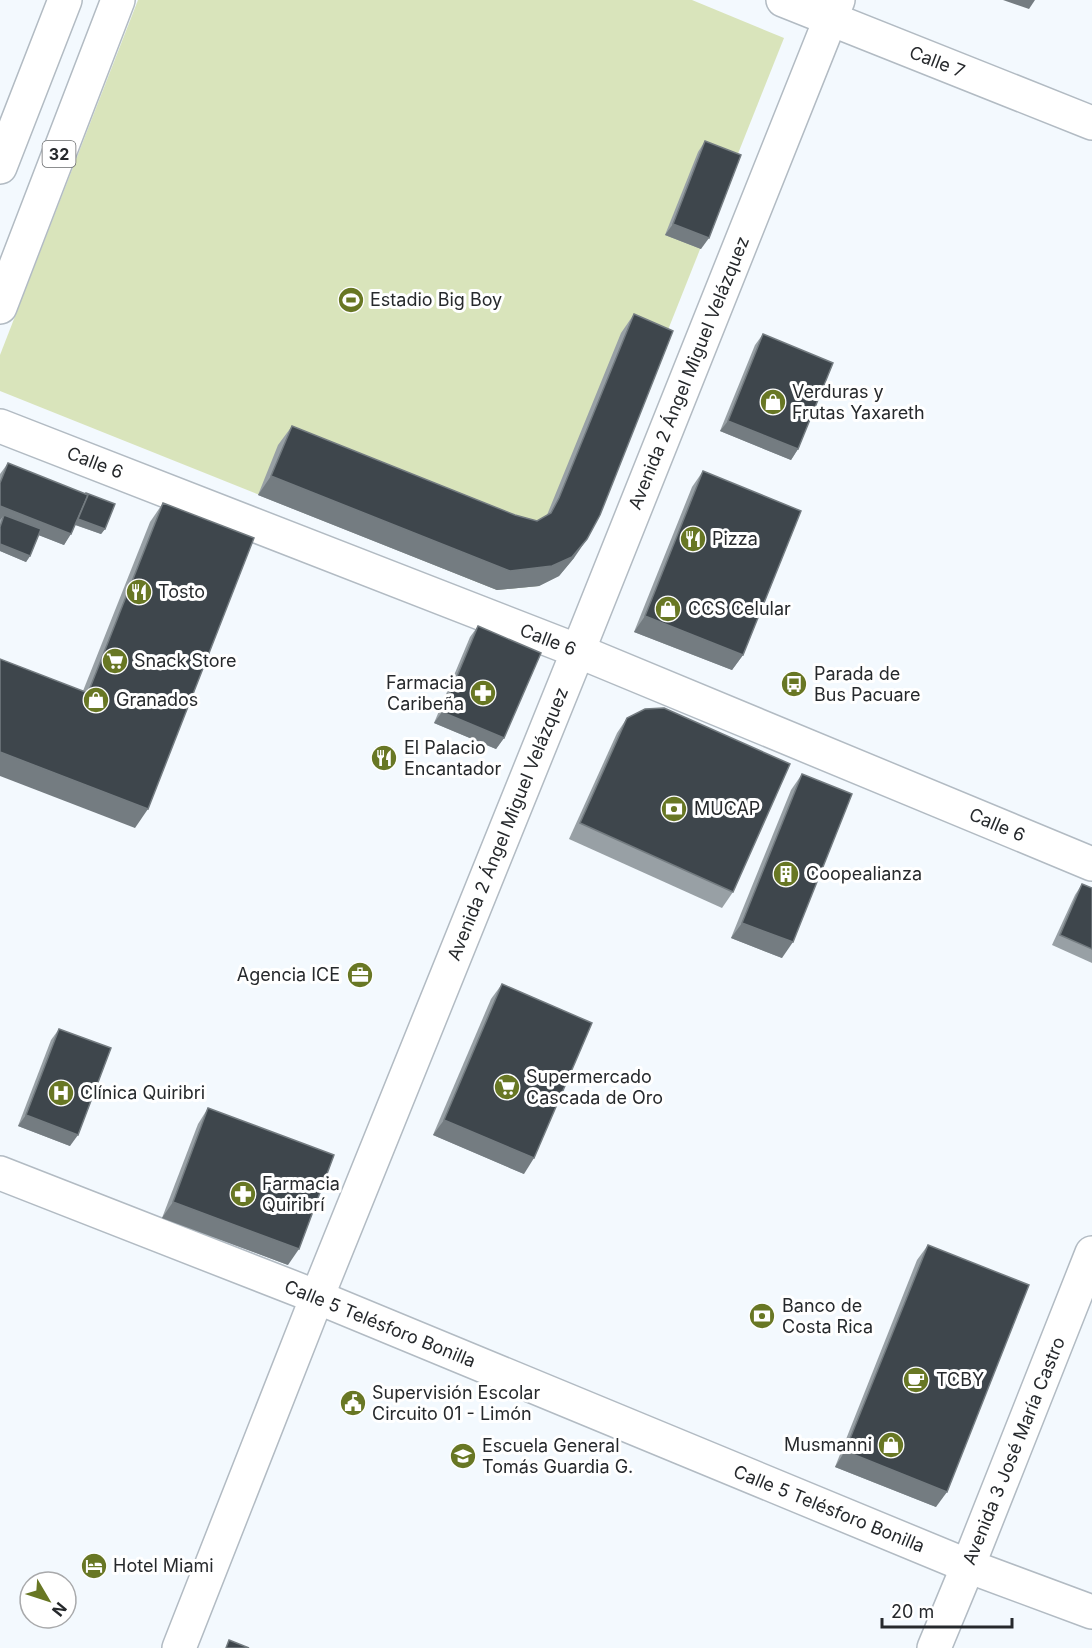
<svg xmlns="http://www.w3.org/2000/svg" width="1092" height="1648" font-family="Inter,sans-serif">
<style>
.green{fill:#d9e4bb}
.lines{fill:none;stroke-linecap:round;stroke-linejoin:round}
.minor-casing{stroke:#b2bbc3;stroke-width:36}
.major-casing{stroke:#b2bbc3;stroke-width:36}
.highway-casing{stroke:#b2bbc3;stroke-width:36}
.minor{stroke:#fff;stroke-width:33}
.major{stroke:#fff;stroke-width:33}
.highway{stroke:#fff;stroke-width:33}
.wall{fill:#98a0a5}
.shaded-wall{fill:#747c81}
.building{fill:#3e464c;stroke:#747c81;stroke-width:1.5}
.labels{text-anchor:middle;stroke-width:6;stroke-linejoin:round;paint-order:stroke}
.shield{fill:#fff;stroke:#67696b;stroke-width:1.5}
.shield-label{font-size:16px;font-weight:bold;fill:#26292c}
.street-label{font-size:18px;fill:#26292c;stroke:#fff}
.poi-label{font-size:18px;fill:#26292c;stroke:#fff;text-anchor:start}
</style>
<rect width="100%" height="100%" fill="#f3f9fe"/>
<polygon class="green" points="138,0 692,0 784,38 660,350 539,586 497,590 0,391 0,355"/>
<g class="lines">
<g class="minor-casing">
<g id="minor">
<polyline points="783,0 1092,123"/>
<polyline points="0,426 578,651 1092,864"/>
<polyline points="179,1648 317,1297 578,651 838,0"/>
<polyline points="934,1648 968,1566 1092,1253"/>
</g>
</g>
<g class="major-casing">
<polyline id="major" points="0,1173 317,1297 968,1566 1092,1612"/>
</g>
<g class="highway-casing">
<g id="highway">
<polyline points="0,167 65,0"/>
<polyline points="0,307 118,0"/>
</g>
</g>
<use href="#minor" class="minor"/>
<use href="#major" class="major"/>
<use href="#highway" class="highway"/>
</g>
<g class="wall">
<polygon points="705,141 701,249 665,235 698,152"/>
<polygon points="634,314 574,558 559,576 539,586 497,590 258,495 278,445 292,426 515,515 537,521 547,515 621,333"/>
<polygon points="763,334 798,449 791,460 720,431 755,345"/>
<polygon points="8,463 105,529 101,534 75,525 64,545 39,535 30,556 26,562 0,551 0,474"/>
<polygon points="703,471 743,655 732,670 634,632 692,487"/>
<polygon points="163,503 135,828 83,691 150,522"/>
<polygon points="478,626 504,738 496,749 434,723 470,637"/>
<polygon points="627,718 733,892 722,908 569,839 617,733"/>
<polygon points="802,774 782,958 731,938 791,790"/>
<polygon points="1082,884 1092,888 1092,963 1052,945 1075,895"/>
<polygon points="502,984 524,1174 433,1135 491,999"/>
<polygon points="59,1029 70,1146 18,1126 51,1040"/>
<polygon points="208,1108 288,1265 162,1218 198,1124"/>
<polygon points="928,1245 936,1507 835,1467 917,1260"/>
</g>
<g class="shaded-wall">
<polygon points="1003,0 1035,0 1029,9"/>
<polygon points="673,224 709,238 701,249 665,235"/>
<polygon points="728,421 798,449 791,460 720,431"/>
<polygon points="271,476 587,539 574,558 559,576 539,586 497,590 258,495"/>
<polygon points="0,506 71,534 64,545 2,521 4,515 0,520"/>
<polygon points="77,518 105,529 101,534 73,524"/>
<polygon points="0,544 30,556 26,562 0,551"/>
<polygon points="645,616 743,655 732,670 634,632"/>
<polygon points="442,712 504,738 496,749 434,723"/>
<polygon points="0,752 148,809 135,828 0,776"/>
<polygon points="742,923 793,942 782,958 731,938"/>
<polygon points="26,1115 78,1135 70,1146 18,1126"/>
<polygon points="444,1120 534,1158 524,1174 433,1135"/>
<polygon points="173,1202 299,1249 288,1265 162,1218"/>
<polygon points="845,1451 947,1492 936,1507 835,1467"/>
</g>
<g class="building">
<polygon points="705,141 741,155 709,238 673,224"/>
<polygon points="634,314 673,331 600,515 587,539 572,557 552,566 510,571 271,476 292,426 515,515 537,521 551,513 559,498"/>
<polygon points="763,334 833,363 798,449 728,421"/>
<polygon points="8,463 88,495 71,534 0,506 0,483"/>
<polygon points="703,471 801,511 743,655 645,616"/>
<polygon points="86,493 115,504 105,529 78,519 88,495 86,494"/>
<polygon points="163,503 254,538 148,809 0,752 0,659 88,693"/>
<polygon points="4,515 41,529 30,556 0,544 0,527"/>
<polygon points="478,626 541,653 504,738 442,712"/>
<polygon points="664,708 790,764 733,892 580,823 627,718 645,709"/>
<polygon points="802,774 852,794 793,942 742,923"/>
<polygon points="1082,884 1092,888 1092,949 1060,935"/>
<polygon points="502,984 592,1023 534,1158 444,1120"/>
<polygon points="59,1029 111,1048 78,1135 26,1115"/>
<polygon points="208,1108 334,1155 299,1249 173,1202"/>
<polygon points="928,1245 1029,1285 947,1492 845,1451"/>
<polygon points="229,1640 249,1648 226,1648"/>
</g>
<defs>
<g id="stadium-disc" transform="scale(1.35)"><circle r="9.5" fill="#687724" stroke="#fff"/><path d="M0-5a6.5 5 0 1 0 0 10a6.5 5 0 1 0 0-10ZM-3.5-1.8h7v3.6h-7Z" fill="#fff"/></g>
<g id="shop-disc" transform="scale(1.35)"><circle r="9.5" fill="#687724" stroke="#fff"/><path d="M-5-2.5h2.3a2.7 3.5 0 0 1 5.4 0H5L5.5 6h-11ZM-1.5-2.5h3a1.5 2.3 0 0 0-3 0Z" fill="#fff"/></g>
<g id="restaurant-disc" transform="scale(1.35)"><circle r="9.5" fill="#687724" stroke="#fff"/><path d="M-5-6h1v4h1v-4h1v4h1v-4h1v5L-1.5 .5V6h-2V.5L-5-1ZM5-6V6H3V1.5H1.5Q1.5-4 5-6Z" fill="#fff"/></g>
<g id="supermarket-disc" transform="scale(1.35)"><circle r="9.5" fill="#687724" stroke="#fff"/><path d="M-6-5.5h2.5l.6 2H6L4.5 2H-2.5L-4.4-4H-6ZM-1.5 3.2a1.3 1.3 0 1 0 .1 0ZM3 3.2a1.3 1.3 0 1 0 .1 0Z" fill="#fff"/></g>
<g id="bus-disc" transform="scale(1.35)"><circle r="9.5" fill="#687724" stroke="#fff"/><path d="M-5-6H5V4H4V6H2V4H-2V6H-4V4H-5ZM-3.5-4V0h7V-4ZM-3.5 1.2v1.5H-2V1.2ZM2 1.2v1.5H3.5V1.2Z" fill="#fff"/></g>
<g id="pharmacy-disc" transform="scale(1.35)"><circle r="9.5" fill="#687724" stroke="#fff"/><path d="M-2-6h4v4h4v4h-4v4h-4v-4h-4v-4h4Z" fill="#fff"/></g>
<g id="bank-disc" transform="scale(1.35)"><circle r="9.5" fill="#687724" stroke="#fff"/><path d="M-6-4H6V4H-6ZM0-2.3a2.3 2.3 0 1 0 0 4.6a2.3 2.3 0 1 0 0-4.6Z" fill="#fff"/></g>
<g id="building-disc" transform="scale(1.35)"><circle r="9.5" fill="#687724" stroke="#fff"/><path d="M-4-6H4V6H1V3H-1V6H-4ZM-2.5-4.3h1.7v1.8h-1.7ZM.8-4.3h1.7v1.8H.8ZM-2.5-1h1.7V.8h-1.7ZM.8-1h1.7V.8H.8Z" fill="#fff"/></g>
<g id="office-disc" transform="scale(1.35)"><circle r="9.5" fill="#687724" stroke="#fff"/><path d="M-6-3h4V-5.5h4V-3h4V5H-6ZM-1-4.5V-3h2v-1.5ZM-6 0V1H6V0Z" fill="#fff"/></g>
<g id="hospital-disc" transform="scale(1.35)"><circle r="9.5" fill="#687724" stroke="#fff"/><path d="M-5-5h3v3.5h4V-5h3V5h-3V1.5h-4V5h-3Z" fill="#fff"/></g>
<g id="cafe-disc" transform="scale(1.35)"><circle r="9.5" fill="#687724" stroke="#fff"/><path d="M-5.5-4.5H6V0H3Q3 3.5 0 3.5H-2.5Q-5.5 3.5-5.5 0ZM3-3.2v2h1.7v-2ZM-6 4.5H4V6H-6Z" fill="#fff"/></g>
<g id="civic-disc" transform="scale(1.35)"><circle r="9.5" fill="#687724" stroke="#fff"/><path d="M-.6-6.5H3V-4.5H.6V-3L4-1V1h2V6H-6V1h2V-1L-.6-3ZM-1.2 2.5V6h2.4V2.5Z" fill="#fff"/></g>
<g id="school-disc" transform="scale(1.35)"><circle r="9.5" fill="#687724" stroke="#fff"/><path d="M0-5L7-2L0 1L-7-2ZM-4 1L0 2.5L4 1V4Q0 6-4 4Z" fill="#fff"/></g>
<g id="hotel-disc" transform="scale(1.35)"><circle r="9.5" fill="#687724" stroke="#fff"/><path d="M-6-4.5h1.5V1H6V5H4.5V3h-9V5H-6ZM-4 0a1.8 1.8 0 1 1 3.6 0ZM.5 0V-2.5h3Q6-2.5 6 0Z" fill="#fff"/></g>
</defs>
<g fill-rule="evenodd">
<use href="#stadium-disc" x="351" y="300"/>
<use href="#shop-disc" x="773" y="402"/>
<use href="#restaurant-disc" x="693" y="539"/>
<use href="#restaurant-disc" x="139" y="592"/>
<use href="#shop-disc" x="668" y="609"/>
<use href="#supermarket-disc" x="115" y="661"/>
<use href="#bus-disc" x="794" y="684"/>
<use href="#pharmacy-disc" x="483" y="693"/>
<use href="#shop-disc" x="96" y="700"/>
<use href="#restaurant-disc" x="384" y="758"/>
<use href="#bank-disc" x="674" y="809"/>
<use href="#building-disc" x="786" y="874"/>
<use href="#office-disc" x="360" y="975"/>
<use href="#supermarket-disc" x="507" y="1087"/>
<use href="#hospital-disc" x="61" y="1093"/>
<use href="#pharmacy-disc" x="243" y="1194"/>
<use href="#bank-disc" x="762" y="1316"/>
<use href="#cafe-disc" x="916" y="1380"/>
<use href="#civic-disc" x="353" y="1403"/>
<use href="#shop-disc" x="891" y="1445"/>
<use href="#school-disc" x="463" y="1456"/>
<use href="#hotel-disc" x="94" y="1566"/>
</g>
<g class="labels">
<rect class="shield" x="42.5" y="141" width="33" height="26" rx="4.5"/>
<g class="shield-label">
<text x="59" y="160">32</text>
</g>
<g class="street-label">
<text transform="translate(937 62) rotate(21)" y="6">Calle 7</text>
<text transform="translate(689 373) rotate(-68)" y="6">Avenida 2 Ángel Miguel Velázquez</text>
<text transform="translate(95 463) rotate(21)" y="6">Calle 6</text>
<text transform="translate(548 640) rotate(21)" y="6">Calle 6</text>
<text transform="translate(508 824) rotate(-68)" y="6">Avenida 2 Ángel Miguel Velázquez</text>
<text transform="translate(997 825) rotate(23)" y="6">Calle 6</text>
<text transform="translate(380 1324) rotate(22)" y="6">Calle 5 Telésforo Bonilla</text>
<text transform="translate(1014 1451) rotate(-68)" y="6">Avenida 3 José María Castro</text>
<text transform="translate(829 1509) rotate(22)" y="6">Calle 5 Telésforo Bonilla</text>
</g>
<g class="poi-label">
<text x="370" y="306">Estadio Big Boy</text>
<text x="792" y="398">Verduras y<tspan x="792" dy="21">Frutas Yaxareth</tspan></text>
<text x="712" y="545">Pizza</text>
<text x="158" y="598">Tosto</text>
<text x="688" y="615">CCS Celular</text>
<text x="134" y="667">Snack Store</text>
<text x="814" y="680">Parada de<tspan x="814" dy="21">Bus Pacuare</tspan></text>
<text x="464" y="689" text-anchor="end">Farmacia<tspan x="464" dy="21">Caribeña</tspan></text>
<text x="116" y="706">Granados</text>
<text x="404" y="754">El Palacio<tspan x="404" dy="21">Encantador</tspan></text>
<text x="694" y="815">MUCAP</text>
<text x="806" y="880">Coopealianza</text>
<text x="340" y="981" text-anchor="end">Agencia ICE</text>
<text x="526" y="1083">Supermercado<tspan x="526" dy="21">Cascada de Oro</tspan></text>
<text x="80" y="1099">Clínica Quiribri</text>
<text x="262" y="1190">Farmacia<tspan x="262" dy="21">Quiribrí</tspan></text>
<text x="782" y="1312">Banco de<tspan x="782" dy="21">Costa Rica</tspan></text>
<text x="936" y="1386">TCBY</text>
<text x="372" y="1399">Supervisión Escolar<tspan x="372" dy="21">Circuito 01 - Limón</tspan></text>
<text x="872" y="1451" text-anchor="end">Musmanni</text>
<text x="482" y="1452">Escuela General<tspan x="482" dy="21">Tomás Guardia G.</tspan></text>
<text x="113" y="1572">Hotel Miami</text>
</g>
</g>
<g transform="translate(48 1600) rotate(129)"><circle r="28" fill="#ffffff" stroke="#a8a9ab" stroke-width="1.5"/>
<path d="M0-4.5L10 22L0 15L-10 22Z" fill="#687724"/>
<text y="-9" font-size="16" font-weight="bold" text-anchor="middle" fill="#26292c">N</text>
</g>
<path d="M882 1618v9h130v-9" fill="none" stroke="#26292c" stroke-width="3"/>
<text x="891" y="1618" font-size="18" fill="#26292c" stroke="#ffffff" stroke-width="4.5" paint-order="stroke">20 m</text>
</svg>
